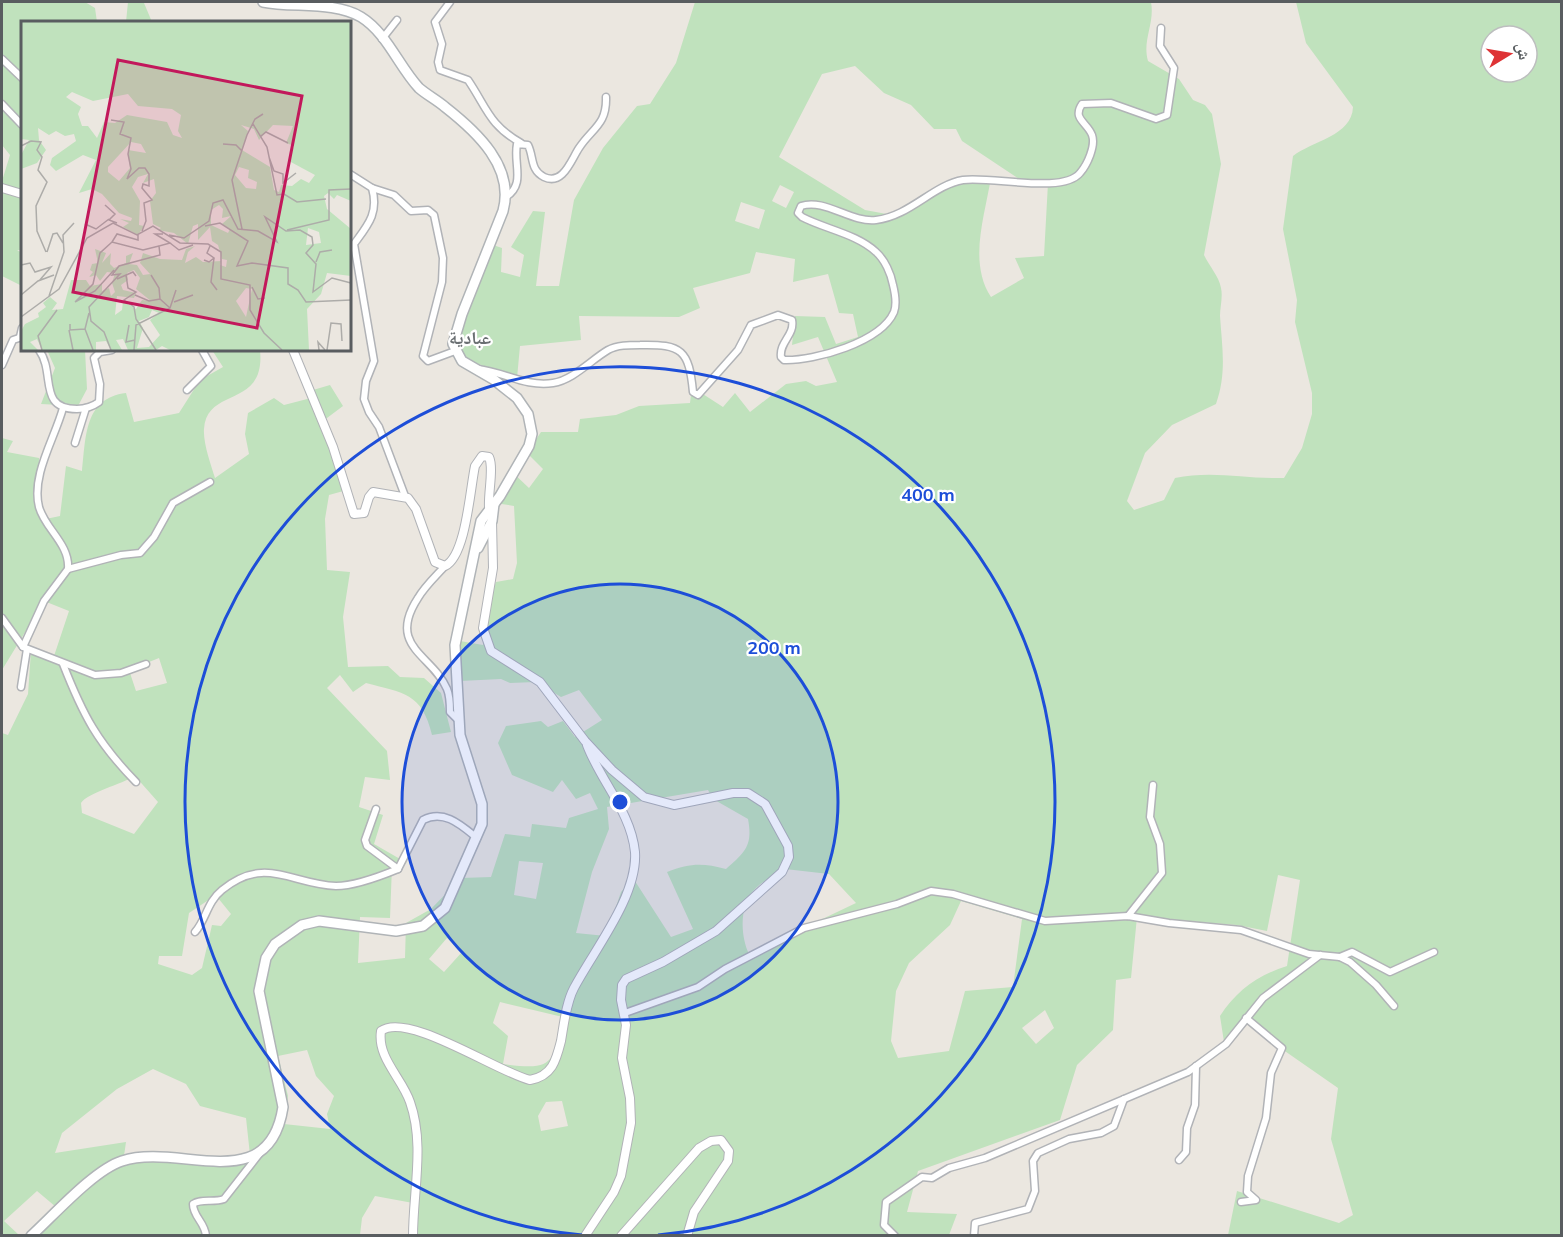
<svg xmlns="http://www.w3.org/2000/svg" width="1563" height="1237" font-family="Mulish,'Noto Naskh Arabic',sans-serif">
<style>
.green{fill:#c0e2bd;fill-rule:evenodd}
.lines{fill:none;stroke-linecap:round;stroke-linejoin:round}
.minor-casing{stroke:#b1b3b7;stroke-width:9}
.tertiary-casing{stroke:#b1b3b7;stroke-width:10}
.secondary-casing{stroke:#b0b4b7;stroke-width:12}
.minor{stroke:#fff;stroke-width:6}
.tertiary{stroke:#fff;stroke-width:8}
.secondary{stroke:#fff;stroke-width:9}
.ring{fill:none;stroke:#1d4ed8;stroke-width:3}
.labels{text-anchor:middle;stroke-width:4.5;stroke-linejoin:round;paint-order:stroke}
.quarter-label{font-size:18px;font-weight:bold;fill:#6a6f72;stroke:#fff}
.inset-road{fill:none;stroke:#adaca9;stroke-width:1.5}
.view{fill:#c2185b;fill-opacity:0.15;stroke:#c2185b;stroke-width:3}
.inset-edge{fill:none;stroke:#595d60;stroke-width:3}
.centre{fill:#1d4ed8;stroke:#fff;stroke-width:3}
.ring-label{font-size:18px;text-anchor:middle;font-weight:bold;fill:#1d4ed8;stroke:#fff;stroke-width:4.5;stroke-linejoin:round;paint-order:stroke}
</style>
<rect width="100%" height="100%" fill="#ebe7e0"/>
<g class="green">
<polygon points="2,2 85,2 95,8 97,22 22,22 22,250 17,250 22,253 22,286 2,276 2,181 10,155 2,145"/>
<polygon points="128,2 144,3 152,22 126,22"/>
<path d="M695 2H1151C1155 24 1142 40 1148 61L1179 79 1193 100 1205 105 1212 114 1221 164 1204 255C1209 266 1219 276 1221 288 1223 297 1220 307 1220 316 1222 347 1227 373 1216 404L1172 425 1145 453 1127 501 1134 510 1164 500 1175 478C1212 470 1246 479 1284 478L1302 448 1312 414V393L1295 322 1297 300 1283 229 1293 156C1312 141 1352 136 1353 107L1306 43 1296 2H1561V1235H1228L1237 1191 1339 1223 1353 1215 1331 1139 1338 1088 1259 1033 1249 1023 1224 1042 1220 1016C1236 991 1258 975 1287 966L1300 880 1278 875 1267 931 1237 925 1137 917 1131 978 1116 980 1113 1030 1077 1065 1060 1120 918 1171 907 1212 957 1214 949 1235H411L413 1203 375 1196 362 1218 360 1235H29L56 1207 37 1191 4 1221 19 1235H2V733L8 735 28 694 31 651 54 656 69 611 44 601 2 670V438L13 441 7 452 39 458 41 520 60 516 66 466 82 471C86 437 84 398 126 393L134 422 179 413 200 380 223 367 212 350H260C266 409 207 386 204 429 203 443 211 465 215 478L249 454 245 434 248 413 274 398 284 405 315 397 313 390 330 385 343 406 323 421 347 490 329 495 325 519 327 570 350 572 343 617 348 667 388 666 400 677 424 678 441 693 451 732 432 735C422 693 404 693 366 683L353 692 340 675 327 688 387 751 390 780 365 777 359 807 383 815 374 844 407 863 392 866 390 918 360 917 358 963 405 958 406 923 431 909 461 878 491 877 505 834 530 837 532 824 566 828 569 818 598 809 590 793 576 799 562 780 553 792 512 775 498 743 506 726 541 721 548 727 563 721 575 737 602 720 579 690 561 697 536 682 510 683 501 679 460 681V641L483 645 486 610 496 582 513 579 517 563 514 506 495 503 510 470 529 488 543 469 527 453 541 432H578L580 419 616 415 639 406 690 403 692 387 723 407 735 393 750 412 786 384 806 381 816 386 837 382 818 337 792 345 795 316 825 317 836 344 858 337 853 314 839 313 828 274 793 282 795 259 756 252 750 273 693 288 700 308 679 317 579 316 581 340 520 346 517 378 465 359 455 344 490 244 502 248 501 272 520 277 524 255 511 247 533 211 545 212 536 286H559L574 200 603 148 637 106 650 104 676 63ZM1491 36H1527V72H1491ZM855 66 884 93 911 105 934 129H956L962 141 1022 181 1048 183 1044 256 1015 258 1024 278 991 297C968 262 985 216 991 177L968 178 892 215 865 210 779 157 822 74ZM780 185 794 192 786 208 772 201ZM741 202 765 210 759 229 735 221ZM159 658 167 683 136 691 129 670ZM135 776 158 802 134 834 82 813 81 803C87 793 122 784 135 776ZM708 790 713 799 748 819C753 846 745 852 726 869 703 863 690 863 667 872L693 929 671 937 633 878 621 892 606 936 576 933 592 872 609 829 607 807ZM519 861 543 863 536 899 514 895ZM785 869 829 874 856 903 749 954C740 935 739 904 756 888 764 880 776 875 785 869ZM218 898 231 914 221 926 212 925 202 968 192 975 158 964 159 956H182L189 913 210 899ZM961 901 1022 919 1013 987 965 991 949 1051 898 1058 891 1041 896 991 909 963 950 925ZM447 938 462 952 444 972 429 959ZM500 1002 567 1018C551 1064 554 1071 503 1064L508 1036 493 1023ZM1045 1010 1054 1028 1036 1044 1022 1028ZM307 1050 316 1076 334 1096 327 1114 330 1129 284 1124 288 1096 278 1056ZM153 1069 186 1084 200 1106 246 1118 250 1155 217 1158 124 1156 126 1142 55 1153 62 1133 117 1089ZM562 1101 568 1126 541 1131 538 1116 546 1102Z"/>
<polygon points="47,350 85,350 87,389 78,406 41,404 55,368"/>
</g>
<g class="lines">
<g class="minor-casing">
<g id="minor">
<path d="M450 2 435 22 442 44 438 62 440 70 468 80C487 108 489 125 521 143"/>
<polyline points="382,39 397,20"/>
<polyline points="2,59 22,78"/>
<polyline points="2,104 22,125"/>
<path d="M350 174 372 188C379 213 368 225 354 244L374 361 366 381 364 399 369 412 379 427 405 496"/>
<polyline points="372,188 394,195 411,211 428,210 434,215 443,258 442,282 423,356 428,361 455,351"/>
<path d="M506 197C526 184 513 164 517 144L528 145C534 157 530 170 544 177 563 186 571 160 579 148 592 128 607 125 606 97"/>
<polyline points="20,337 22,328"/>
<path d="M39 350C56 373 37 409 77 409 85 409 92 407 99 402L100 384 94 358 100 352 112 350"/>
<polyline points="2,365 13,340 22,337"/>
<path d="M478 369C504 372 525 387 553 383 573 380 591 360 608 350 617 345 629 345 640 345 682 344 689 350 693 392L698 395 738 350 751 325 778 315 792 320C795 335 779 342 781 357L784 360C815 361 881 342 894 312 897 304 895 293 893 285 891 274 885 260 876 252 857 234 825 229 802 217L798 213 801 206C825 198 851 223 876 220 910 216 933 185 963 180 992 176 1063 194 1080 173 1087 165 1096 146 1092 135 1087 122 1072 119 1082 104L1111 103 1156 119 1167 115 1174 68 1160 46 1161 28"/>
<polyline points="187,390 211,366 202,350"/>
<polyline points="75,443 86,408"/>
<path d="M445 566C436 576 425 586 418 598 386 647 433 655 447 689 450 696 450 705 450 712L457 719"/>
<polyline points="68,569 121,555 140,553 154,537 173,503 210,482"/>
<polyline points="2,618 23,647 95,675 121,673 146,664"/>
<path d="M23 647 44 601 68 569C70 544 45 529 39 507 31 475 55 438 63 408"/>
<path d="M63 664C83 715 97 742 136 782"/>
<polyline points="21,687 27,649"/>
<path d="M376 809 365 840 367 846 398 869 423 820C444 809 461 825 477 838"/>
<polyline points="1128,916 1162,873 1160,844 1150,817 1153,785"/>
<path d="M195 932C206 920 207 902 222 890 265 855 291 884 336 886 355 886 381 876 398 869"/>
<polyline points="1340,957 1352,952 1390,972 1434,952"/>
<polyline points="625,1013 698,987 725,969 804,928 897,904 931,891 953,894 1045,921 1128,916 1169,923 1241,930 1309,954 1340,957 1350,962 1376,985 1394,1006"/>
<polyline points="1179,1160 1186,1152 1187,1128 1195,1105 1196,1066"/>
<polyline points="1241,1202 1256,1200 1247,1192 1248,1176 1266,1118 1271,1073 1282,1048 1246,1018"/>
<path d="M206 1236C205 1222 193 1217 193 1204 201 1198 214 1203 224 1199L260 1153"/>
<polyline points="895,1236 884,1225 886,1202 922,1177 932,1178 949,1168 985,1158 1188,1072 1226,1044 1263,998 1320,955"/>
<polyline points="974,1236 975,1223 1028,1209 1035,1191 1033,1161 1038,1153 1069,1139 1101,1133 1114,1126 1124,1099"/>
</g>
</g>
<g class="tertiary-casing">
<g id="tertiary">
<polyline points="2,188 22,194"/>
<path d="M293 350 333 447 354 514 364 513 369 497 373 492 408 498 416 509 435 562 445 566C466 556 470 489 475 466L482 456 489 457C494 468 488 493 489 507"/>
<polyline points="492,521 493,568 483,628 491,651 540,682 585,741 612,770 644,797 674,805 733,793 748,793 765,804 788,846 789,857 782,872 716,931 663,962 626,979 622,985 621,1000 626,1025 622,1058 630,1098 631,1123 621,1176 614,1192 585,1236"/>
<path d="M413 1236C413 1192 425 1144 410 1102 402 1078 377 1058 381 1031 407 1011 499 1073 530 1080 552 1076 556 1061 561 1041 564 1024 566 1003 574 988 594 950 638 896 635 852 631 812 601 782 587 745"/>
<polyline points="621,1236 699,1148 711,1141 721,1140 729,1151 728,1161 694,1212 687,1236"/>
</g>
</g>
<g class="secondary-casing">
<g id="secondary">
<polyline points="478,548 492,521 494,504"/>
<path d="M31 1236C54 1215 94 1170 122 1161 179 1142 269 1199 283 1107L259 991 266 958 275 944 302 925 319 921 396 931 423 926 445 908 482 824V804L460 735 455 645 481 521 500 496 529 446 532 434 528 414 517 398 493 379 462 361 453 344 462 314 503 211C515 167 477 132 445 107 437 100 427 95 419 88 399 67 387 33 361 17 334 1 293 8 263 2"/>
</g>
</g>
<use href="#minor" class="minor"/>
<use href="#tertiary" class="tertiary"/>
<use href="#secondary" class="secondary"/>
</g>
<circle cx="620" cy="802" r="218" fill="#1d4ed8" fill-opacity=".12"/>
<g class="ring">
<circle cx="620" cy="802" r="218"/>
<path d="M582 1235A435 435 0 1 1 658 1235"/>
</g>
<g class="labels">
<g class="quarter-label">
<text x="470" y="344">عبادية</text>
</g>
</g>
<g transform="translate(21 21)">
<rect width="330" height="330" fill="#ebe7e0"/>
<path d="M0 1H330V180L316 174 313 178 307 172 303 175 306 188 330 208V255L306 252 300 273 286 288 288 329H149L141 325 135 329H107L102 318 95 319 101 329H90L85 320 75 321V329H21L16 318 9 321 17 329H0V310L4 303 18 296 17 292 25 286 22 282 29 276 36 282 31 289 42 288 50 259H65L69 265 81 263V270L88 267 90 275 94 271 91 262 94 252 86 251 79 260 75 254 68 256 72 251 69 249 71 243 77 242 74 228 85 232 81 242 90 232 89 243 93 247 105 242V235L112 232 108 243 116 244 122 254 129 253 119 242 122 232 139 238 161 239 165 228 174 225 167 231 164 242 175 236 182 241 200 240 199 244 205 246 206 239 201 238 197 224 191 220 189 206 177 219V203L172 205 167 223 153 212 137 209 140 207 132 203 129 180 135 172 133 158 122 162 127 153 117 156 111 166 119 180 118 204 123 205 117 214 102 206 108 202 99 198 110 200 111 197 98 192 81 173 71 168 58 172 75 139 62 134 35 150 29 144 31 137 55 120 53 113 44 115 35 110 28 114 17 107 18 119 25 129 16 142 0 148V134L8 119 0 118ZM51 71 72 80 107 73 117 85 151 88 160 94 157 110 161 117 152 114 146 101 106 94 94 102 83 101 76 117 67 105H61L57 93 60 86 45 76ZM220 104 233 108 238 119 252 104 272 105 265 122 273 125 268 140 294 154 288 162 280 158 271 165 260 164 258 171 253 169 249 146 221 129 227 110ZM110 121 120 123 125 132 107 129 109 147 98 160 87 151V146ZM218 146 228 149 227 157 236 161 235 168 225 167 214 154ZM198 184 202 188 201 197 210 195 201 203 209 208 207 212 190 204V189ZM287 207 298 211 300 222 285 224ZM113 249 119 257 115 268 130 280 121 279 115 288 102 280 101 289 94 294 96 275 113 277 115 272 102 269 100 264 107 259 106 252ZM225 267 231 268 225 296 215 280ZM131 289 138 292 129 299 139 314 128 326 116 327 122 307 118 300 128 296Z" fill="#c0e2bd" fill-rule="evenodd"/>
<path class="inset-road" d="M90 99 103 101 99 113 110 117 107 133 110 148 106 158 118 147H124L128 153V165L122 163 121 167 131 179 123 182 125 200 121 210M232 103 246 126 256 174 263 173 276 181 305 178M240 115 245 111 267 122M202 123 215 124 221 130M0 125 10 120 20 121 16 129 21 136 17 149 26 161 15 185 16 210 25 231M248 136 253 150 262 153V162L275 152M84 184 94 193 88 199 96 202M64 203 75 208 88 198M184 205 199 202 227 220 216 245 231 242 267 247V263L277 269 285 281 330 279M221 208 211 159 226 114 234 98 242 93M266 209 308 199V169L330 168M148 214 163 217 188 200 192 182 202 179 217 208 237 210 256 221 244 196 265 210 279 209 291 216 292 224 285 232 295 243 292 271 311 257 330 262M91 221 96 213 117 219V214M149 222 158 229 172 224M26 231 32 213 36 212 42 222M193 237 190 261 196 269M183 239 188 241 193 237 186 232 189 225M295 241 299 231 311 229M0 244 9 242 14 251 30 246 18 260M105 254 107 267 115 271 103 279 113 286 115 298 135 329M130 254 138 267 139 278M96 258 112 251 115 255M231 266 237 278 244 277M0 274 17 260 33 254M114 274 128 280 139 278 149 287M28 275 43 231 42 214 53 202M54 281 72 263 79 232 91 221 122 229 138 225M54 281 74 270 93 249M153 281 172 274M68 292 64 308 72 329M0 296 38 268 66 217 92 202 116 214 132 205 159 222 187 223 200 231V258L229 264V289L243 312 261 329M49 303V309L64 308M108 304 105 321 114 319M48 309 52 329M21 329 17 315 36 289M90 329 83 311 70 300 68 286 99 253 91 254 98 245 139 234 138 225 149 222 134 213H142M113 329 115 304 149 287 155 269M298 329 297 321 304 329M306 329 310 302 320 303 321 320"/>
<path class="view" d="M97 39 281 75 236 307 52 271Z"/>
<rect width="330" height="330" class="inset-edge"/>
</g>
<circle cx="620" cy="802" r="9" class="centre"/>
<g class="ring-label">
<text x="928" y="501">400 m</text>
<text x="774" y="654">200 m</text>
</g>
<rect width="1563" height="1237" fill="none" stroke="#595d60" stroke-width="6"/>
<g transform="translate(1509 54) rotate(79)"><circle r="28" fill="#ffffff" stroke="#bdbebf" stroke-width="1.5"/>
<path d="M0-4.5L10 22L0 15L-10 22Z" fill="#de3335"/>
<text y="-9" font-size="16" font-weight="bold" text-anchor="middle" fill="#595d60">ش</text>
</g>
</svg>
